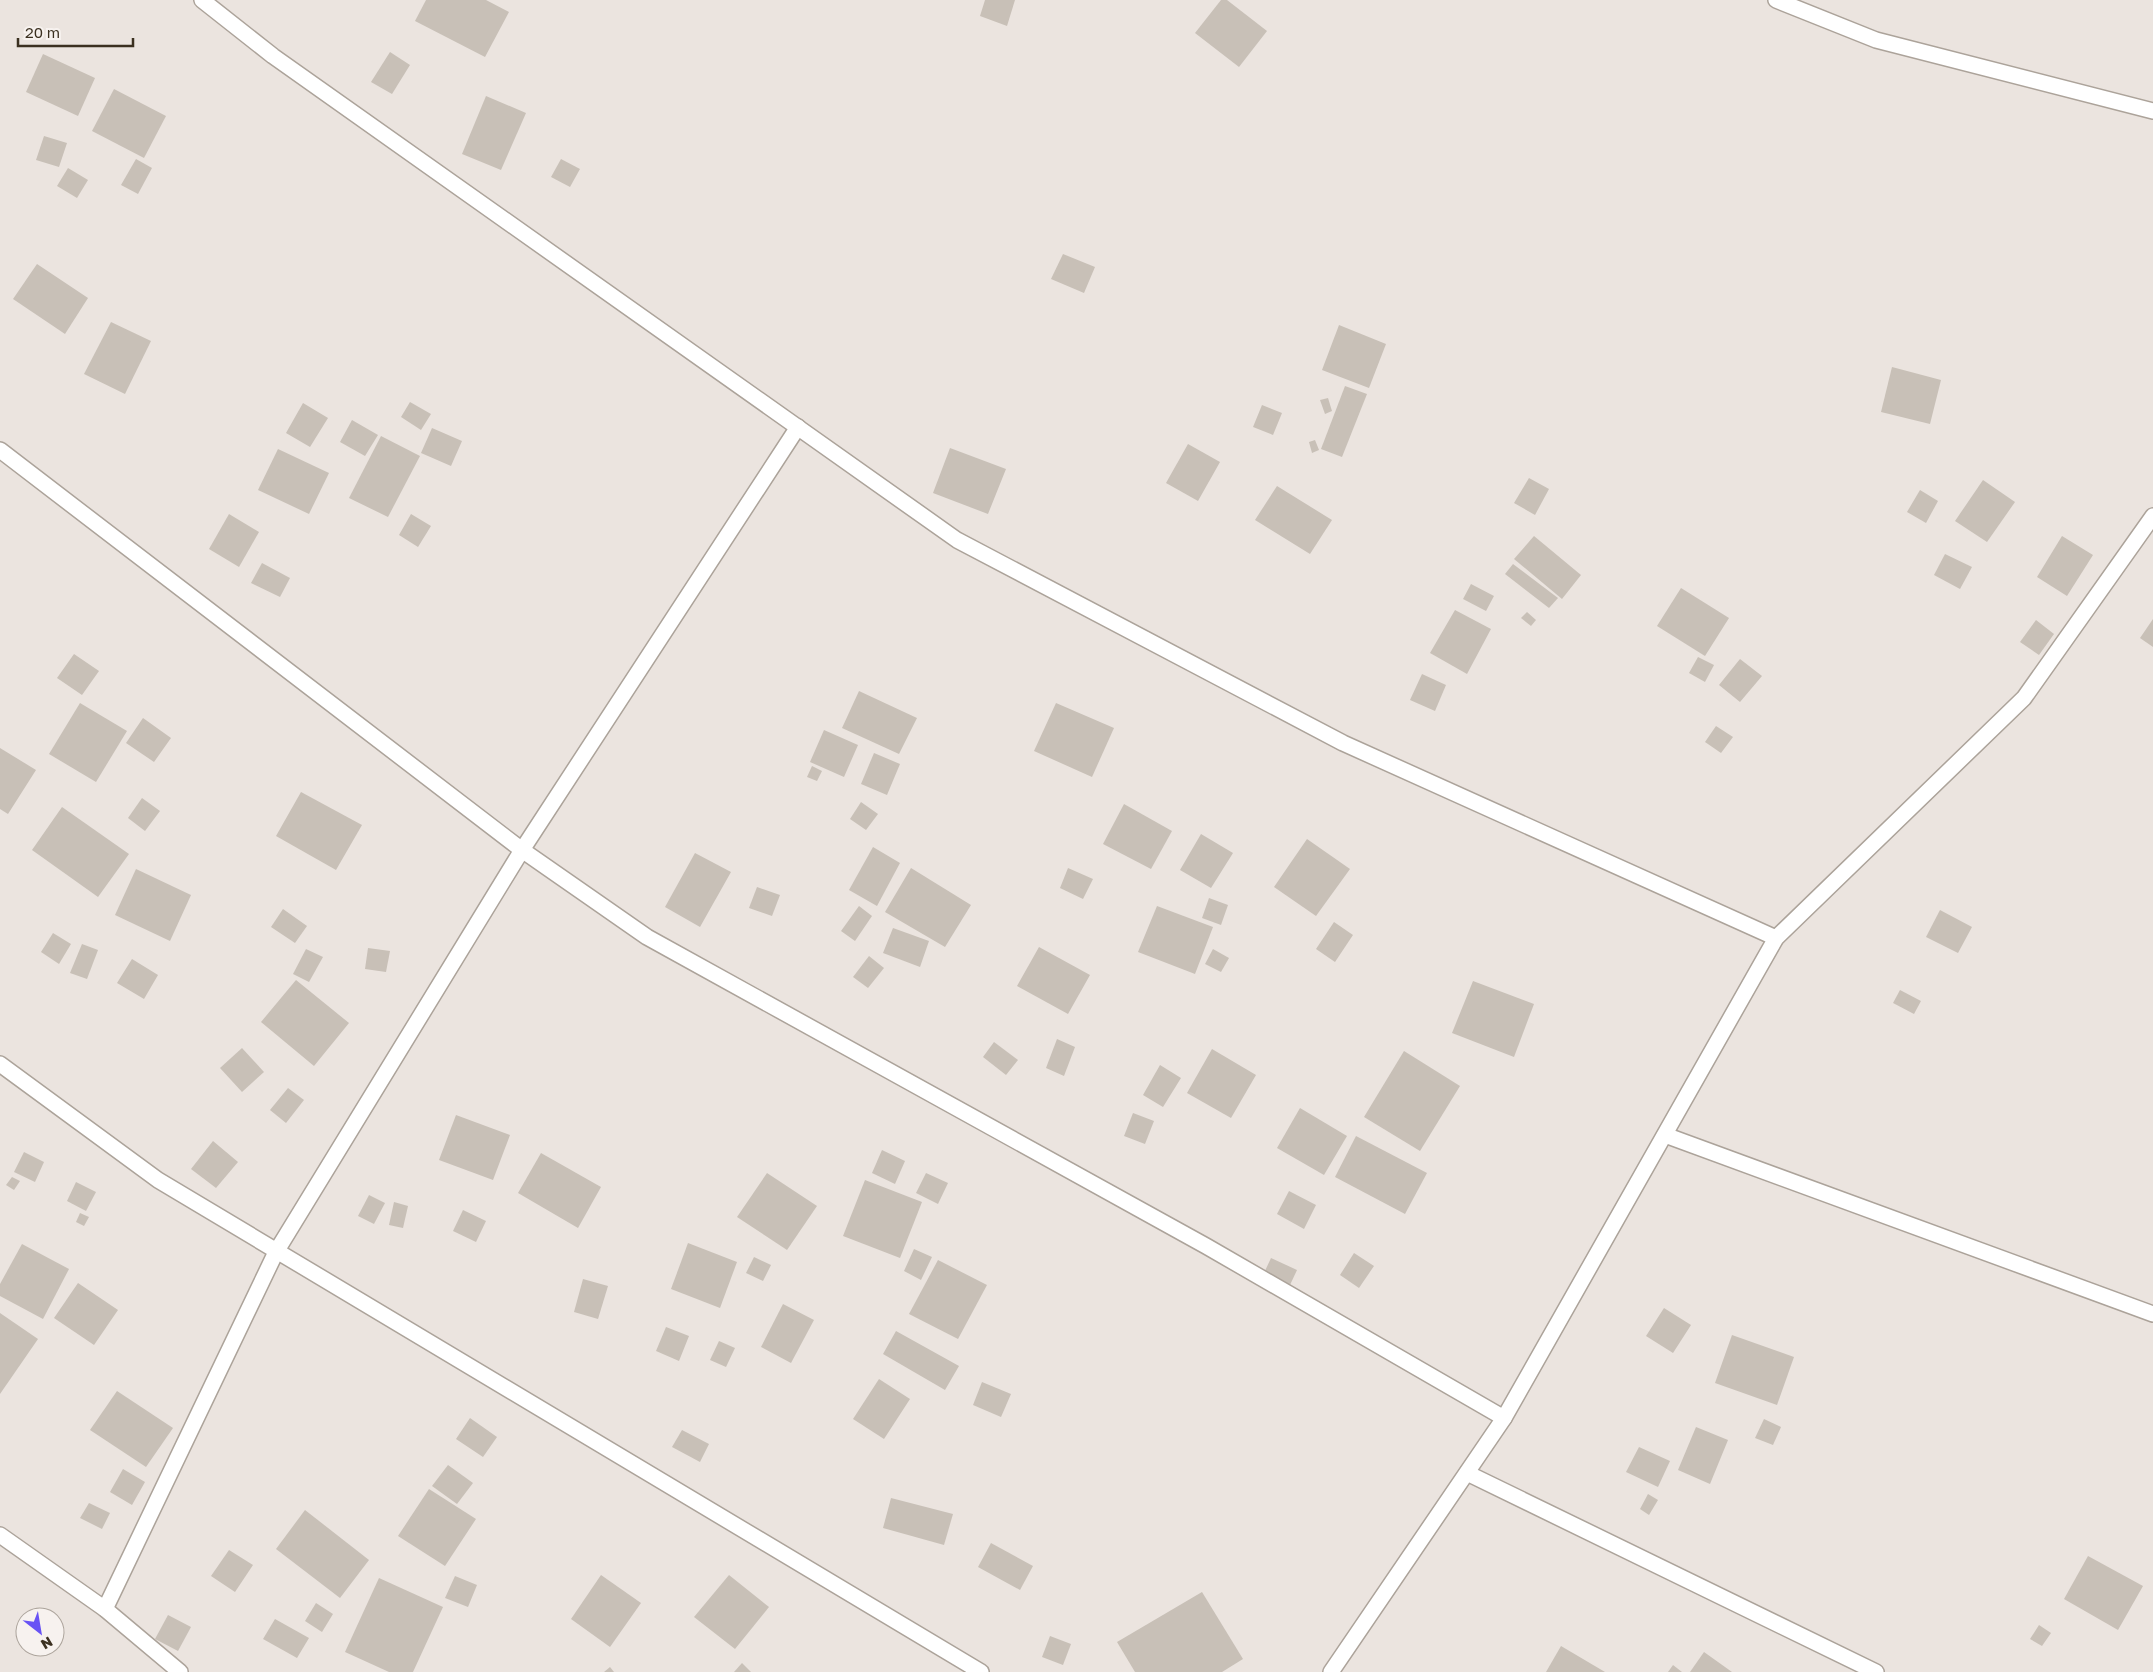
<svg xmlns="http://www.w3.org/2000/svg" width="2153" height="1672" font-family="'Golos Text',sans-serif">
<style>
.building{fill:#c8c0b7}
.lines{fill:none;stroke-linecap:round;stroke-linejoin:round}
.minor-casing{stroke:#aca39a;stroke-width:18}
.minor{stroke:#fff;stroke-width:15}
</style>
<rect width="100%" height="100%" fill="#ebe4df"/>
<g class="building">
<polygon points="426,0 486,0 509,12 485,57 415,21"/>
<polygon points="985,0 1015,0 1007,26 980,16"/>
<polygon points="1221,0 1227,0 1267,31 1239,67 1195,33"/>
<polygon points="390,52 410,65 392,94 371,82"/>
<polygon points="43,54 95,78 78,116 26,92"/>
<polygon points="114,89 166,116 144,158 92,131"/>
<polygon points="486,96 526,113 501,170 462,154"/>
<polygon points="44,136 67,143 59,167 36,160"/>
<polygon points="136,159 152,168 138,194 121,185"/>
<polygon points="561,159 580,169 570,187 551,177"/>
<polygon points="68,168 88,180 77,198 57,186"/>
<polygon points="1063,254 1095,267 1084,293 1051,279"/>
<polygon points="37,264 88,298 65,334 13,299"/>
<polygon points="111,322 151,341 125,394 84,374"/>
<polygon points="1339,325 1386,344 1369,388 1322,370"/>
<polygon points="1892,367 1941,380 1930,424 1881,412"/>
<polygon points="1345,386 1367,394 1342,457 1321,449"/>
<polygon points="1328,398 1332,411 1325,414 1320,400"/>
<polygon points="410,402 431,414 421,430 401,417"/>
<polygon points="303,403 328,418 310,447 286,433"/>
<polygon points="1262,405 1282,413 1273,435 1253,427"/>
<polygon points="352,420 378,435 365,456 340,442"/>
<polygon points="432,428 462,441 451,466 421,453"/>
<polygon points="381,436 420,456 388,517 349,498"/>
<polygon points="1315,440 1319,450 1312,453 1309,442"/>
<polygon points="1188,444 1220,462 1198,501 1166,483"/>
<polygon points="950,448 1006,469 988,514 933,493"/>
<polygon points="278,449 329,473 309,514 258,490"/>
<polygon points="1529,478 1549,489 1535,515 1514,503"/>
<polygon points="1983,480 2015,502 1987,542 1955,521"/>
<polygon points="1277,486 1332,520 1310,554 1255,520"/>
<polygon points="1920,490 1938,501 1926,523 1907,512"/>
<polygon points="229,514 259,532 239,567 209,549"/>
<polygon points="411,514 431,526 418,547 399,535"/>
<polygon points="1534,536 1581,575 1562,599 1514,559"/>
<polygon points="2062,536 2093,555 2067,596 2037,577"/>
<polygon points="1945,554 1972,567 1960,589 1934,575"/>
<polygon points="262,563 290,578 280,597 251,583"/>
<polygon points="1513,564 1558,598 1549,608 1505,574"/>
<polygon points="1471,584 1494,596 1486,611 1463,599"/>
<polygon points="1681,588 1729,618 1705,656 1657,626"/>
<polygon points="1455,610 1491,629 1467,674 1430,653"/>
<polygon points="1527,612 1536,620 1531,626 1521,618"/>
<polygon points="2153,619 2153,647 2140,638"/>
<polygon points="2036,620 2054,634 2039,655 2020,642"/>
<polygon points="74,654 99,671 82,695 57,678"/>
<polygon points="1698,657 1714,665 1705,682 1689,673"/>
<polygon points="1740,659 1762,676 1740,702 1719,685"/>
<polygon points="1422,674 1446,685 1435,711 1410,700"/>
<polygon points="859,691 917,718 899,754 842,728"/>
<polygon points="80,703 127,731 96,782 49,754"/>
<polygon points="1056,703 1114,728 1092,777 1034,751"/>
<polygon points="143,718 171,738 154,762 126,743"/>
<polygon points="1716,726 1733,737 1721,753 1705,742"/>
<polygon points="824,730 858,745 844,777 810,762"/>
<polygon points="0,748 36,770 8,814 0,809"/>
<polygon points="874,753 900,764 887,795 861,784"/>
<polygon points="812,766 822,771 817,781 807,777"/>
<polygon points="301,792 362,825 336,870 276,836"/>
<polygon points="142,798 160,811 145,831 128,818"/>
<polygon points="861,802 878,814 866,830 850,819"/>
<polygon points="1124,804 1172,831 1151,869 1103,844"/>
<polygon points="62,807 129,854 98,897 32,850"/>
<polygon points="1201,834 1233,853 1211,888 1180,870"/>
<polygon points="1307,839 1350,869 1316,916 1274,887"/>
<polygon points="873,847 900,863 877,906 849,890"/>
<polygon points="695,853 731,872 700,927 665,907"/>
<polygon points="911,868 971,905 945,947 885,912"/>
<polygon points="1068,868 1093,879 1083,899 1060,888"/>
<polygon points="136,869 191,895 170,941 115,915"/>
<polygon points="757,887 780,895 772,916 749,908"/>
<polygon points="1209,898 1228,905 1221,925 1202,918"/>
<polygon points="859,906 872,916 855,941 841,931"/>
<polygon points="1157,906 1213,927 1195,974 1138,952"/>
<polygon points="283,909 307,926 295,943 271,927"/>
<polygon points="1940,910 1972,927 1958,953 1926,937"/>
<polygon points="1334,922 1353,935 1335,962 1316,949"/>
<polygon points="893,928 929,941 920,967 883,953"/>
<polygon points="53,933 71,944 59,964 41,952"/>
<polygon points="82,944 98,950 87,979 70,973"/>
<polygon points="1039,947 1090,975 1068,1014 1017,986"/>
<polygon points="368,948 390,951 386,972 365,969"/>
<polygon points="306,949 323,957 309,982 293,974"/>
<polygon points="1213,949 1229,958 1221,972 1205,964"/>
<polygon points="869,956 884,968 868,988 853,977"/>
<polygon points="132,959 158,975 144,999 117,983"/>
<polygon points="296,980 349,1023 314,1066 261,1022"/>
<polygon points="1473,981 1534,1004 1514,1057 1452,1033"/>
<polygon points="1900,990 1921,1001 1914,1014 1893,1003"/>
<polygon points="1057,1039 1075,1047 1064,1076 1046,1068"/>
<polygon points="994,1042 1018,1060 1006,1075 983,1057"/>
<polygon points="242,1048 264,1072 242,1092 220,1068"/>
<polygon points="1212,1049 1256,1075 1231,1118 1187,1093"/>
<polygon points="1404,1051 1460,1086 1420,1151 1364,1117"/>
<polygon points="1160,1065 1181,1078 1163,1107 1143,1095"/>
<polygon points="288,1088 304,1100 286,1123 270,1110"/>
<polygon points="1300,1108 1347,1136 1324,1175 1277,1148"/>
<polygon points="1133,1113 1154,1121 1145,1144 1124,1136"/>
<polygon points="456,1115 510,1135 493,1180 439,1160"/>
<polygon points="1356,1136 1427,1173 1405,1214 1335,1177"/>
<polygon points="213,1141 238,1162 216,1188 191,1169"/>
<polygon points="882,1150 905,1161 895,1184 872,1173"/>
<polygon points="24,1152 44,1162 35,1182 14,1172"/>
<polygon points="541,1153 601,1187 578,1228 518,1193"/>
<polygon points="767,1173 817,1206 787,1250 737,1217"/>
<polygon points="926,1173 948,1183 938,1204 916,1193"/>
<polygon points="12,1177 20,1181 14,1190 6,1185"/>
<polygon points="865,1180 922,1202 900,1258 843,1236"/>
<polygon points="76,1182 96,1192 86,1211 67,1201"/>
<polygon points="1289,1191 1316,1205 1304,1229 1277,1214"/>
<polygon points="369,1195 385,1203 374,1224 358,1216"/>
<polygon points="394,1202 408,1206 403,1228 389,1225"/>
<polygon points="463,1210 486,1221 476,1242 453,1231"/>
<polygon points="80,1213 89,1217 84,1226 76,1222"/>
<polygon points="688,1243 737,1262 720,1308 671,1289"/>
<polygon points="22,1244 69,1269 43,1319 0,1296 0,1284"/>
<polygon points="914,1249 932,1257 921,1280 904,1271"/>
<polygon points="1354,1253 1374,1266 1359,1288 1340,1275"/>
<polygon points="754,1257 771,1265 763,1281 746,1273"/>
<polygon points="1271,1258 1297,1270 1290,1285 1264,1273"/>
<polygon points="938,1260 987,1285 958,1339 909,1314"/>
<polygon points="583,1279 608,1286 598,1319 574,1312"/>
<polygon points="78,1283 118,1310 94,1345 54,1318"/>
<polygon points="783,1304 814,1320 791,1363 761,1347"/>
<polygon points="1664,1308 1691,1325 1673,1353 1646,1336"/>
<polygon points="0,1313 38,1339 0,1394"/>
<polygon points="666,1327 689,1336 679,1361 656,1351"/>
<polygon points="896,1331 959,1366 945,1390 883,1354"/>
<polygon points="1732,1335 1794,1357 1777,1405 1715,1383"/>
<polygon points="719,1341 735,1348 726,1367 710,1360"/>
<polygon points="879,1379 910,1399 884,1439 853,1419"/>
<polygon points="982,1382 1011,1394 1001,1417 973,1405"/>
<polygon points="117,1391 173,1428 146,1467 90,1430"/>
<polygon points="470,1418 497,1437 483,1457 456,1439"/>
<polygon points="1764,1419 1781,1427 1773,1445 1755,1438"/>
<polygon points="1696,1427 1728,1440 1710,1484 1678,1470"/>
<polygon points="682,1430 709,1444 700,1462 672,1447"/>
<polygon points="1639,1447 1670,1461 1658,1487 1626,1472"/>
<polygon points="448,1465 473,1483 457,1504 432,1486"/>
<polygon points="123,1469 145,1482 132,1505 110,1492"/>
<polygon points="429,1489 476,1519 445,1566 398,1536"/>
<polygon points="1648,1494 1658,1500 1649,1515 1640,1509"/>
<polygon points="891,1498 953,1514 944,1545 883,1528"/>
<polygon points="89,1503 110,1513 102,1529 80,1518"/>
<polygon points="305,1510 369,1560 340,1598 276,1549"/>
<polygon points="991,1543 1033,1566 1020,1590 978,1567"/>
<polygon points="229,1550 253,1565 235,1592 211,1576"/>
<polygon points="2088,1556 2143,1586 2118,1630 2064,1599"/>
<polygon points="601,1575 641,1603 610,1647 571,1619"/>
<polygon points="729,1575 769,1607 735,1649 694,1617"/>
<polygon points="455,1576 477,1585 468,1607 445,1598"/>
<polygon points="379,1578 443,1607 413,1672 389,1672 345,1652"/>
<polygon points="1202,1592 1243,1659 1222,1672 1135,1672 1117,1642"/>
<polygon points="316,1603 333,1614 322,1632 305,1621"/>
<polygon points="168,1615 191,1627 178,1651 155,1639"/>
<polygon points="275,1619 309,1638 297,1658 263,1639"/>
<polygon points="2039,1625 2051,1633 2042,1646 2030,1639"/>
<polygon points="1050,1636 1071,1644 1063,1665 1042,1657"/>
<polygon points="1561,1646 1605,1672 1546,1672"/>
<polygon points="1704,1652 1732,1672 1690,1672"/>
<polygon points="742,1663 751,1672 734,1672"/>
<polygon points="1673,1665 1682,1672 1668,1672"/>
<polygon points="610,1667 614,1672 604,1672"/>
</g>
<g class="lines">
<g class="minor-casing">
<g id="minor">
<polyline points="202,0 273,56 957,540 1343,743 1776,938"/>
<polyline points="1776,0 1876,40 2153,111"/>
<polyline points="0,450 522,850 647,937 1206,1246 1504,1418"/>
<polyline points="0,1064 158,1180 981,1672"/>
<polyline points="1665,1135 2153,1314"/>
<polyline points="1467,1473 1876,1672"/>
<polyline points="0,1535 105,1609 180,1672"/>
<polyline points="105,1609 276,1252 522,850 798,427"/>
<polyline points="1331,1672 1504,1418 1776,938 2024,698 2153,516"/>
</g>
</g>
<use href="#minor" class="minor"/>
</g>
<g transform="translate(40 1632) rotate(149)"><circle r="24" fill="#f7f2ef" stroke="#aca49c"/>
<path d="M0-4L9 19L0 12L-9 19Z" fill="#6853f4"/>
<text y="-8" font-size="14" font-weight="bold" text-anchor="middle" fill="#3b3020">N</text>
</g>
<path d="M18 38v8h115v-8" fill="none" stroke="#3b3020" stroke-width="2.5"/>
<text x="25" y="38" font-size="15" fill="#3b3020" stroke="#f7f2ef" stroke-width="4" paint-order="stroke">20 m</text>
</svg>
